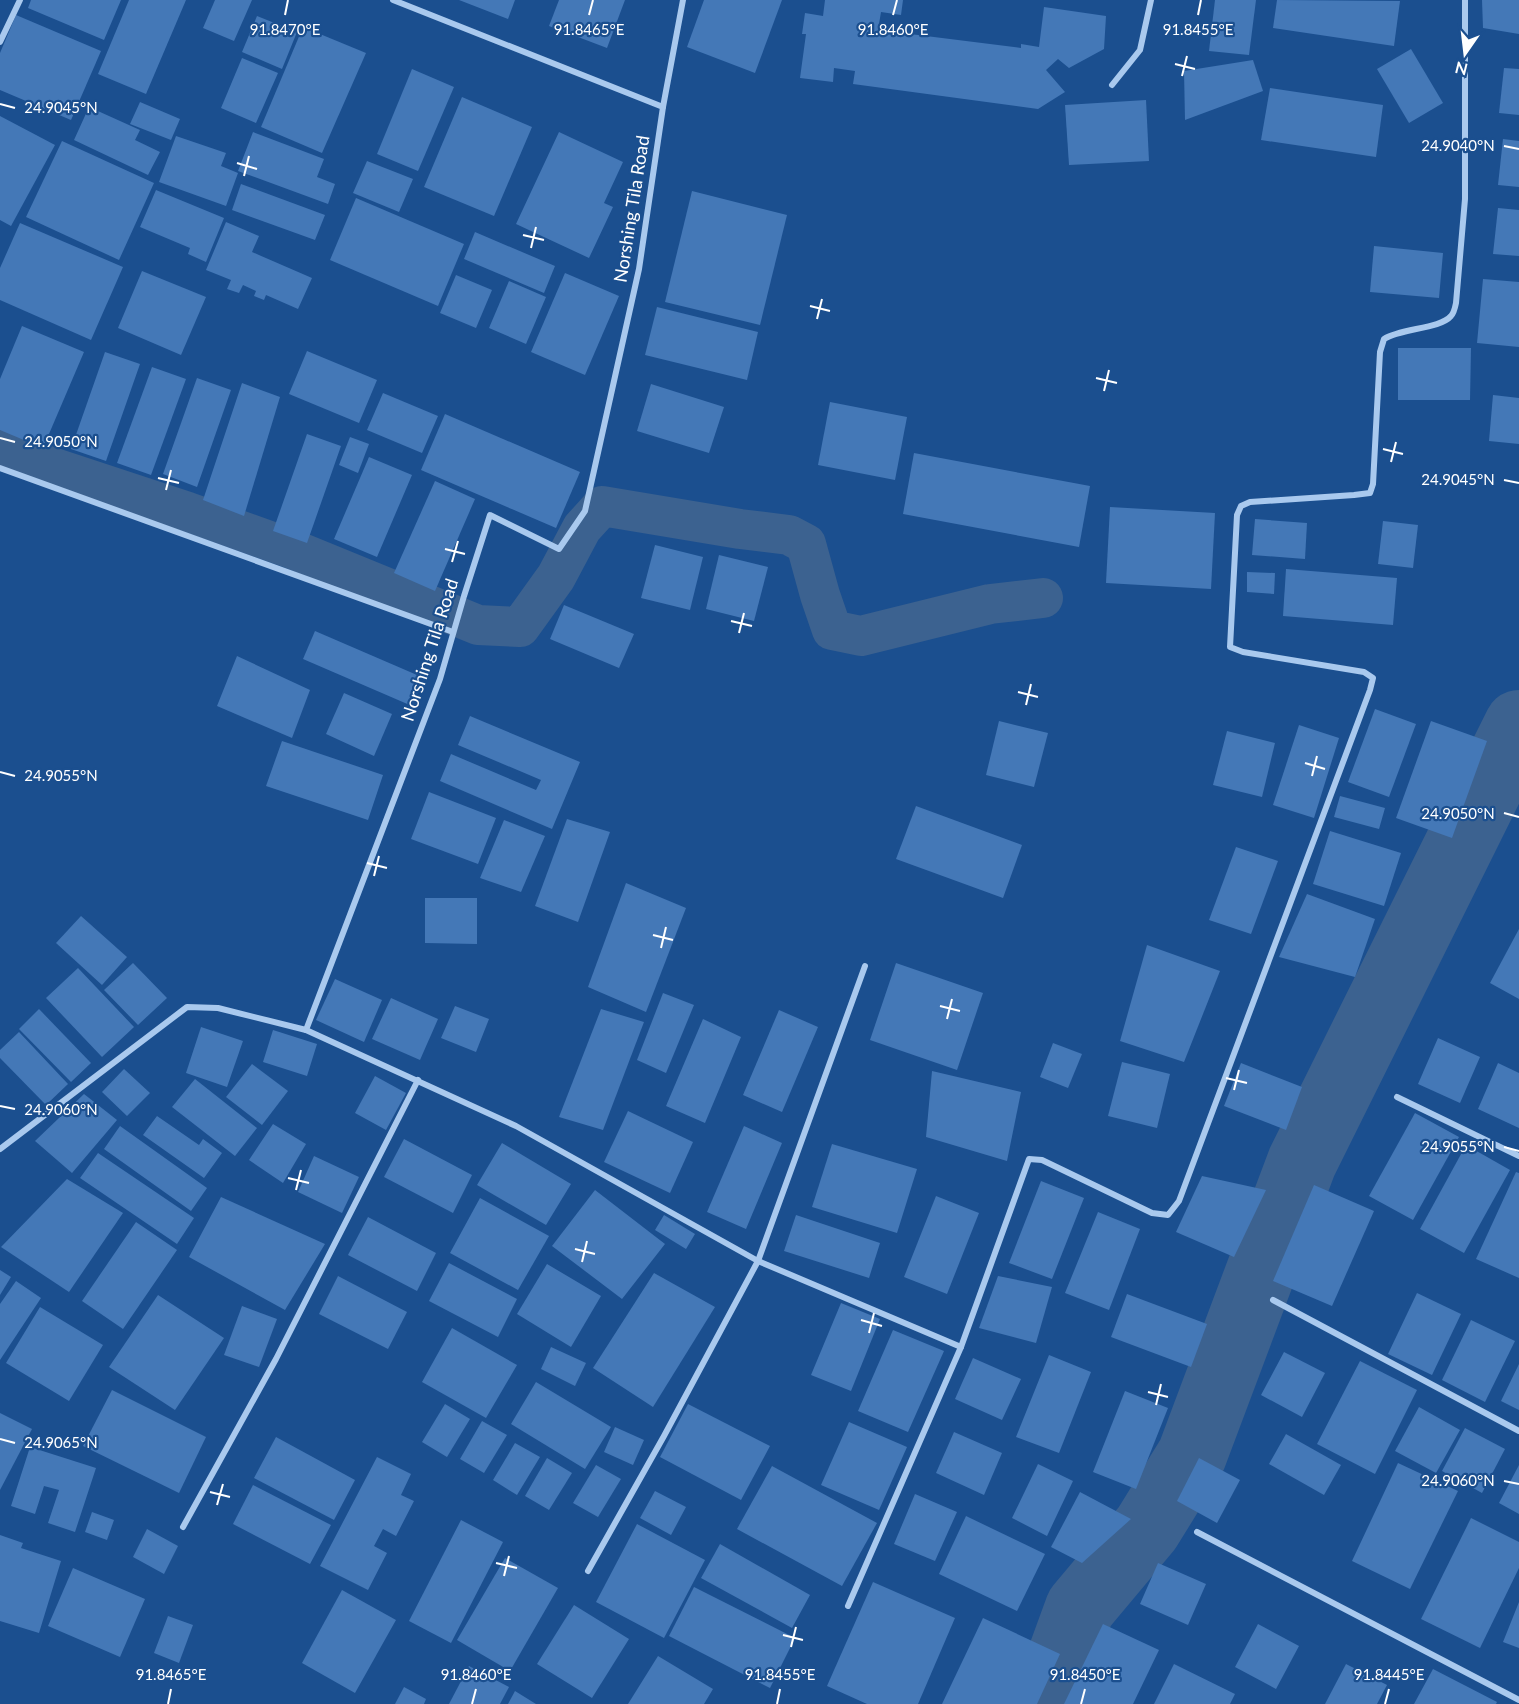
<svg xmlns="http://www.w3.org/2000/svg" width="1519" height="1704" font-family="Lato,sans-serif">
<style>
.lines{fill:none;stroke-linecap:round;stroke-linejoin:round}
.canal{stroke:#3c6290;stroke-width:40}
.river{stroke:#3c6290;stroke-width:70}
.building{fill:#4478b7}
.minor{stroke:#a9c9ee;stroke-width:6}
.ticks{fill:none;stroke:#fff;stroke-width:2}
.labels{text-anchor:middle;stroke-width:4.5;stroke-linejoin:round;paint-order:stroke}
.street-label{font-size:18px;fill:#fff;stroke:#1b4f8f}
.ticks-label{font-size:15px;text-anchor:middle;fill:#fff;stroke:#1b4f8f;stroke-width:4.5;stroke-linejoin:round;paint-order:stroke}
</style>
<rect width="100%" height="100%" fill="#1b4f8f"/>
<g class="lines">
<polyline class="canal" points="0,450 188,512 292,549 478,625 520,627 556,577 582,528 602,506 740,529 789,535 806,544 820,595 832,630 861,636 990,604 1043,598"/>
<polyline class="river" points="1045,1704 1080,1608 1147,1528 1192,1455 1302,1162 1519,725"/>
</g>
<g class="building">
<polygon points="31,0 121,0 104,40 28,8"/>
<polygon points="129,0 186,0 146,94 98,74"/>
<polygon points="215,0 252,0 234,41 203,28"/>
<polygon points="459,0 515,0 508,19"/>
<polygon points="559,0 625,0 607,48 549,26"/>
<polygon points="704,0 782,0 755,73 687,47"/>
<polygon points="825,0 903,0 901,15 881,12 878,30 1021,48 1021,44 1039,47 1044,7 1106,16 1104,49 1069,68 1058,59 1046,70 1065,92 1038,109 853,84 855,71 834,68 833,82 800,78 806,34 802,34 805,13 823,16"/>
<polygon points="1215,0 1256,0 1249,55 1209,51"/>
<polygon points="1277,0 1400,1 1394,46 1273,28"/>
<polygon points="1482,0 1519,0 1519,34 1483,28"/>
<polygon points="16,15 101,51 71,120 0,90 0,53"/>
<polygon points="257,16 297,32 282,69 242,52"/>
<polygon points="303,27 366,53 322,153 261,127"/>
<polygon points="1411,49 1443,103 1409,123 1377,69"/>
<polygon points="242,58 278,73 256,123 221,108"/>
<polygon points="1253,60 1263,91 1185,120 1184,71"/>
<polygon points="1504,68 1519,69 1519,115 1499,113"/>
<polygon points="412,69 454,87 418,171 377,154"/>
<polygon points="1270,88 1383,105 1376,157 1261,140"/>
<polygon points="462,97 532,127 494,216 424,187"/>
<polygon points="1146,100 1149,161 1069,165 1065,105"/>
<polygon points="140,102 180,119 171,140 130,124"/>
<polygon points="89,107 140,130 135,140 160,152 148,175 74,140"/>
<polygon points="0,116 55,145 11,226 0,220"/>
<polygon points="253,132 324,159 317,177 335,184 328,204 238,171"/>
<polygon points="559,132 623,162 604,203 613,207 589,258 516,224"/>
<polygon points="176,136 226,153 221,166 238,173 226,206 159,182"/>
<polygon points="1503,139 1519,141 1519,187 1498,185"/>
<polygon points="62,141 154,183 119,260 26,217"/>
<polygon points="367,161 413,179 399,212 353,193"/>
<polygon points="241,184 325,215 315,240 232,210"/>
<polygon points="156,190 224,218 206,262 188,254 190,248 140,227"/>
<polygon points="692,191 787,215 760,325 665,302"/>
<polygon points="356,198 464,244 438,306 330,260"/>
<polygon points="1498,208 1519,210 1519,256 1493,254"/>
<polygon points="226,222 259,236 252,252 312,278 298,309 266,295 264,300 254,296 256,291 243,285 239,293 227,289 231,280 206,270"/>
<polygon points="20,223 123,267 91,340 0,300 0,268"/>
<polygon points="475,232 555,266 544,293 464,259"/>
<polygon points="1374,246 1443,253 1439,298 1370,292"/>
<polygon points="142,271 206,297 181,355 118,328"/>
<polygon points="565,273 619,296 585,375 531,352"/>
<polygon points="456,275 492,290 476,328 440,313"/>
<polygon points="1483,279 1519,282 1519,347 1477,343"/>
<polygon points="509,281 546,297 526,344 489,328"/>
<polygon points="657,307 758,332 747,380 645,355"/>
<polygon points="22,326 84,352 43,448 0,430 0,379"/>
<polygon points="1398,348 1471,348 1470,400 1398,400"/>
<polygon points="307,351 377,380 359,423 289,394"/>
<polygon points="105,352 140,364 106,461 71,449"/>
<polygon points="152,367 186,379 151,475 117,463"/>
<polygon points="197,378 231,390 197,487 163,474"/>
<polygon points="242,383 280,397 244,516 203,500"/>
<polygon points="651,384 724,407 709,453 637,431"/>
<polygon points="383,393 438,416 422,453 367,430"/>
<polygon points="1493,395 1519,398 1519,444 1489,441"/>
<polygon points="830,402 907,417 895,480 818,465"/>
<polygon points="445,414 580,472 556,528 421,470"/>
<polygon points="307,434 341,446 307,543 273,531"/>
<polygon points="350,437 369,444 358,473 339,465"/>
<polygon points="914,453 1090,486 1079,547 903,514"/>
<polygon points="369,457 412,475 377,557 334,539"/>
<polygon points="435,481 475,499 435,591 394,573"/>
<polygon points="1110,507 1215,513 1211,589 1106,583"/>
<polygon points="1255,519 1307,523 1305,559 1252,555"/>
<polygon points="1383,521 1418,525 1413,568 1378,564"/>
<polygon points="655,545 703,557 690,610 641,598"/>
<polygon points="719,555 768,567 754,621 706,609"/>
<polygon points="1286,569 1397,578 1393,625 1283,616"/>
<polygon points="1247,572 1275,573 1274,594 1247,592"/>
<polygon points="564,605 634,634 619,668 550,639"/>
<polygon points="315,631 424,678 412,706 303,659"/>
<polygon points="237,656 310,690 292,738 217,706"/>
<polygon points="344,693 392,714 374,756 326,734"/>
<polygon points="1375,709 1416,724 1389,797 1348,782"/>
<polygon points="470,716 580,762 552,829 440,781 451,754 536,790 541,780 458,745"/>
<polygon points="999,721 1048,733 1034,787 986,775"/>
<polygon points="1431,721 1487,741 1452,838 1396,818"/>
<polygon points="1299,725 1339,738 1314,818 1273,805"/>
<polygon points="1227,731 1275,743 1262,797 1213,785"/>
<polygon points="282,741 383,775 368,820 266,786"/>
<polygon points="429,792 496,818 478,864 411,839"/>
<polygon points="1340,796 1385,808 1379,829 1334,817"/>
<polygon points="916,806 1022,845 1003,898 896,859"/>
<polygon points="567,819 610,832 578,922 535,906"/>
<polygon points="504,820 545,836 521,892 480,878"/>
<polygon points="1330,831 1401,853 1384,906 1313,884"/>
<polygon points="1236,847 1278,861 1251,934 1209,920"/>
<polygon points="626,883 686,908 646,1012 588,987"/>
<polygon points="1307,894 1375,919 1355,977 1279,957"/>
<polygon points="425,898 477,898 477,944 425,943"/>
<polygon points="81,916 127,957 102,985 56,943"/>
<polygon points="1519,929 1519,999 1490,983"/>
<polygon points="1147,945 1220,971 1184,1062 1120,1041"/>
<polygon points="133,963 167,998 138,1025 104,990"/>
<polygon points="896,963 983,993 957,1070 870,1040"/>
<polygon points="78,968 134,1027 102,1057 46,998"/>
<polygon points="335,979 382,1000 364,1042 316,1020"/>
<polygon points="663,993 694,1005 666,1073 637,1060"/>
<polygon points="391,998 438,1019 420,1060 372,1039"/>
<polygon points="455,1006 489,1019 476,1052 441,1038"/>
<polygon points="39,1009 91,1063 71,1082 19,1029"/>
<polygon points="601,1009 644,1022 603,1130 559,1117"/>
<polygon points="779,1010 818,1027 782,1112 743,1095"/>
<polygon points="703,1019 741,1037 705,1123 666,1106"/>
<polygon points="201,1027 243,1041 227,1087 186,1073"/>
<polygon points="273,1030 317,1044 307,1076 263,1062"/>
<polygon points="19,1032 68,1084 46,1105 0,1058 0,1050"/>
<polygon points="1438,1038 1480,1057 1460,1103 1418,1084"/>
<polygon points="1053,1043 1082,1054 1068,1088 1040,1077"/>
<polygon points="1122,1062 1170,1074 1157,1128 1108,1116"/>
<polygon points="1241,1063 1302,1087 1286,1130 1224,1106"/>
<polygon points="1498,1063 1519,1073 1519,1128 1478,1109"/>
<polygon points="252,1064 288,1091 262,1125 226,1097"/>
<polygon points="124,1069 150,1093 127,1116 102,1092"/>
<polygon points="932,1071 1021,1092 1007,1161 926,1137"/>
<polygon points="375,1076 406,1093 386,1130 355,1113"/>
<polygon points="195,1079 257,1128 235,1156 172,1107"/>
<polygon points="84,1094 117,1120 72,1173 35,1141"/>
<polygon points="628,1111 693,1142 670,1193 604,1162"/>
<polygon points="1415,1113 1459,1137 1413,1220 1369,1196"/>
<polygon points="157,1116 199,1145 203,1139 222,1153 204,1178 143,1135"/>
<polygon points="273,1124 306,1144 283,1183 249,1160"/>
<polygon points="120,1126 207,1188 191,1211 104,1149"/>
<polygon points="744,1126 782,1143 746,1229 707,1212"/>
<polygon points="404,1139 472,1175 453,1213 384,1177"/>
<polygon points="502,1143 571,1184 546,1225 477,1185"/>
<polygon points="832,1144 917,1169 897,1233 812,1207"/>
<polygon points="1466,1145 1510,1170 1464,1253 1420,1229"/>
<polygon points="98,1153 194,1218 177,1244 80,1178"/>
<polygon points="314,1156 359,1177 342,1213 298,1192"/>
<polygon points="1516,1172 1519,1173 1519,1278 1476,1259"/>
<polygon points="1202,1176 1266,1190 1234,1257 1176,1232"/>
<polygon points="67,1179 123,1213 69,1292 1,1247"/>
<polygon points="1041,1181 1084,1198 1052,1279 1009,1263"/>
<polygon points="1314,1185 1374,1211 1332,1306 1273,1281"/>
<polygon points="595,1190 665,1244 622,1299 552,1246"/>
<polygon points="936,1196 979,1213 947,1294 904,1277"/>
<polygon points="221,1197 325,1244 285,1310 189,1257"/>
<polygon points="480,1198 549,1236 518,1290 450,1253"/>
<polygon points="1098,1212 1140,1229 1109,1310 1065,1293"/>
<polygon points="664,1215 695,1234 686,1249 655,1230"/>
<polygon points="796,1215 880,1243 869,1278 784,1251"/>
<polygon points="368,1217 436,1253 417,1291 348,1255"/>
<polygon points="136,1222 177,1250 123,1329 82,1301"/>
<polygon points="449,1263 517,1299 498,1337 429,1301"/>
<polygon points="547,1264 601,1296 571,1347 517,1314"/>
<polygon points="0,1270 11,1277 0,1295"/>
<polygon points="654,1273 715,1307 653,1407 593,1368"/>
<polygon points="338,1276 407,1312 388,1349 319,1314"/>
<polygon points="998,1276 1052,1287 1036,1343 979,1328"/>
<polygon points="16,1281 41,1298 0,1360 0,1304"/>
<polygon points="1417,1293 1461,1314 1432,1375 1388,1354"/>
<polygon points="1127,1294 1207,1324 1191,1367 1111,1337"/>
<polygon points="158,1295 224,1338 175,1410 109,1367"/>
<polygon points="841,1303 880,1319 851,1391 811,1375"/>
<polygon points="242,1306 277,1319 259,1367 224,1355"/>
<polygon points="40,1307 103,1345 69,1401 6,1363"/>
<polygon points="1471,1320 1515,1341 1485,1402 1442,1380"/>
<polygon points="452,1328 517,1365 486,1418 422,1382"/>
<polygon points="893,1330 944,1351 908,1432 858,1411"/>
<polygon points="551,1347 586,1363 575,1386 541,1369"/>
<polygon points="1284,1352 1325,1373 1302,1417 1261,1395"/>
<polygon points="1049,1355 1091,1372 1059,1453 1016,1437"/>
<polygon points="973,1358 1021,1379 1002,1420 955,1399"/>
<polygon points="1360,1361 1417,1390 1375,1474 1317,1444"/>
<polygon points="1519,1364 1519,1410 1501,1401"/>
<polygon points="536,1382 611,1427 585,1469 511,1424"/>
<polygon points="112,1390 206,1437 179,1493 83,1446"/>
<polygon points="1125,1391 1168,1408 1136,1489 1093,1472"/>
<polygon points="445,1404 470,1419 447,1457 422,1442"/>
<polygon points="688,1404 770,1446 741,1500 660,1457"/>
<polygon points="1419,1407 1460,1430 1436,1473 1395,1451"/>
<polygon points="0,1413 32,1429 0,1490"/>
<polygon points="482,1421 507,1435 484,1473 460,1459"/>
<polygon points="849,1422 907,1447 879,1510 821,1485"/>
<polygon points="615,1427 644,1440 633,1465 604,1452"/>
<polygon points="1465,1428 1505,1449 1482,1493 1442,1471"/>
<polygon points="954,1432 1002,1453 984,1495 936,1473"/>
<polygon points="1286,1434 1341,1465 1324,1495 1269,1464"/>
<polygon points="276,1437 355,1480 334,1520 254,1478"/>
<polygon points="515,1443 540,1457 517,1495 493,1480"/>
<polygon points="30,1447 96,1468 75,1532 48,1523 59,1490 44,1486 35,1514 11,1506"/>
<polygon points="377,1457 411,1474 401,1495 414,1501 396,1536 383,1529 374,1546 387,1553 368,1590 320,1566"/>
<polygon points="547,1458 572,1473 549,1510 525,1496"/>
<polygon points="1199,1458 1240,1480 1217,1523 1177,1501"/>
<polygon points="1398,1463 1458,1491 1410,1589 1352,1561"/>
<polygon points="1038,1464 1073,1481 1047,1536 1012,1518"/>
<polygon points="596,1465 621,1479 598,1517 573,1503"/>
<polygon points="1519,1465 1519,1514 1499,1503"/>
<polygon points="772,1466 877,1523 842,1586 737,1529"/>
<polygon points="253,1485 331,1525 310,1564 233,1524"/>
<polygon points="655,1491 686,1507 671,1535 640,1518"/>
<polygon points="1080,1492 1131,1519 1082,1563 1051,1547"/>
<polygon points="915,1494 957,1512 935,1561 894,1544"/>
<polygon points="92,1512 114,1520 107,1540 85,1532"/>
<polygon points="966,1516 1045,1554 1017,1611 939,1574"/>
<polygon points="1471,1518 1519,1542 1519,1568 1480,1648 1421,1619"/>
<polygon points="461,1520 503,1542 451,1643 409,1621"/>
<polygon points="637,1524 705,1560 664,1638 596,1602"/>
<polygon points="147,1529 178,1546 164,1574 133,1557"/>
<polygon points="0,1535 23,1543 21,1548 61,1561 39,1633 0,1621"/>
<polygon points="720,1544 810,1595 792,1628 701,1578"/>
<polygon points="505,1558 558,1588 510,1671 457,1640"/>
<polygon points="1158,1563 1206,1584 1188,1625 1140,1604"/>
<polygon points="73,1568 145,1599 120,1657 48,1626"/>
<polygon points="873,1582 955,1618 918,1704 867,1704 827,1686"/>
<polygon points="694,1587 795,1638 770,1688 669,1636"/>
<polygon points="342,1590 396,1620 355,1693 302,1663"/>
<polygon points="1519,1602 1519,1648 1503,1642"/>
<polygon points="574,1605 629,1639 592,1698 537,1664"/>
<polygon points="168,1616 193,1625 179,1663 154,1653"/>
<polygon points="983,1618 1060,1654 1037,1704 942,1704"/>
<polygon points="1103,1624 1159,1650 1133,1704 1064,1704"/>
<polygon points="1258,1624 1299,1646 1276,1689 1235,1667"/>
<polygon points="658,1656 713,1689 704,1704 628,1704"/>
<polygon points="1174,1664 1235,1694 1230,1704 1154,1704"/>
<polygon points="1346,1664 1387,1685 1377,1704 1325,1704"/>
<polygon points="469,1666 509,1687 500,1704 449,1704"/>
<polygon points="1433,1669 1497,1702 1496,1704 1414,1704"/>
<polygon points="404,1687 426,1699 424,1704 395,1704"/>
<polygon points="515,1691 536,1704 508,1704"/>
</g>
<g class="lines">
<g class="minor">
<polyline points="0,42 20,0"/>
<polyline points="1112,85 1140,50 1151,0"/>
<polyline points="663,107 683,0"/>
<polyline points="0,468 453,632"/>
<polyline points="306,1030 516,1126 758,1261 961,1347"/>
<polyline points="1397,1097 1519,1156"/>
<polyline points="0,1149 187,1007 218,1008 306,1030 440,679 464,596 490,515 559,549 585,511 639,269 663,107 393,0"/>
<polyline points="1273,1300 1519,1431"/>
<polyline points="183,1527 276,1359 418,1080"/>
<polyline points="1197,1532 1519,1700"/>
<polyline points="588,1571 664,1436 758,1261 865,966"/>
<path d="M848 1606 961 1347 1029 1159 1042 1160 1152 1213 1168 1215 1179 1201 1370 690 1373 678 1364 672 1243 652 1230 647 1237 515 1241 506 1250 502 1354 495 1370 493 1373 484 1380 352 1384 339C1401 328 1440 329 1451 316 1454 313 1455 308 1456 303L1465 199V0"/>
</g>
</g>
<path class="ticks" d="M285 15 288 0M589 15 593 0M893 15 897 0M1198 15 1201 0M1175 64 1195 69M1182 76 1187 56M0 104 15 108M1504 146 1519 149M237 163 257 169M244 176 249 156M523 235 544 240M531 248 536 227M810 306 830 311M817 319 822 299M1096 378 1117 383M1104 391 1109 370M0 438 15 442M1383 449 1403 454M1391 462 1396 442M158 478 179 483M1504 480 1519 483M166 490 171 470M445 549 465 554M452 562 458 541M731 621 752 626M739 633 744 613M1018 692 1038 697M1026 705 1031 684M1305 763 1325 769M0 772 15 776M1312 776 1317 756M1504 813 1519 817M367 863 387 868M374 876 379 856M653 935 673 940M661 948 666 927M940 1006 960 1011M947 1019 952 999M1226 1078 1247 1083M1234 1090 1239 1070M0 1106 15 1109M1504 1147 1519 1151M288 1178 309 1183M296 1190 301 1170M575 1249 595 1254M582 1262 587 1241M861 1320 882 1326M869 1333 874 1313M1148 1392 1168 1397M1156 1405 1161 1384M0 1439 15 1443M1504 1481 1519 1484M210 1492 230 1497M217 1505 223 1484M496 1563 517 1568M504 1576 509 1556M783 1635 803 1640M791 1647 796 1627M168 1704 171 1689M472 1704 476 1689M777 1704 780 1689M1081 1704 1085 1689M1385 1704 1389 1689"/>
<g class="labels">
<g class="street-label">
<text transform="translate(632 209) rotate(-81)" y="6">Norshing Tila Road</text>
<text transform="translate(430 650) rotate(-72)" y="6">Norshing Tila Road</text>
</g>
</g>
<g class="ticks-label">
<text x="285" y="35">91.8470°E</text>
<text x="589" y="35">91.8465°E</text>
<text x="893" y="35">91.8460°E</text>
<text x="1198" y="35">91.8455°E</text>
<text x="61" y="113">24.9045°N</text>
<text x="1458" y="151">24.9040°N</text>
<text x="61" y="447">24.9050°N</text>
<text x="1458" y="485">24.9045°N</text>
<text x="61" y="781">24.9055°N</text>
<text x="1458" y="819">24.9050°N</text>
<text x="61" y="1115">24.9060°N</text>
<text x="1458" y="1152">24.9055°N</text>
<text x="61" y="1448">24.9065°N</text>
<text x="1458" y="1486">24.9060°N</text>
<text x="171" y="1680">91.8465°E</text>
<text x="476" y="1680">91.8460°E</text>
<text x="780" y="1680">91.8455°E</text>
<text x="1085" y="1680">91.8450°E</text>
<text x="1389" y="1680">91.8445°E</text>
</g>
<g transform="translate(1465 54) rotate(194)" stroke="#1b4f8f" stroke-width="4.5" paint-order="stroke">
<path d="M0-4.5L10 22L0 15L-10 22Z" fill="#ffffff"/>
<text y="-9" font-size="16" font-weight="bold" text-anchor="middle" fill="#ffffff">N</text>
</g>
</svg>
